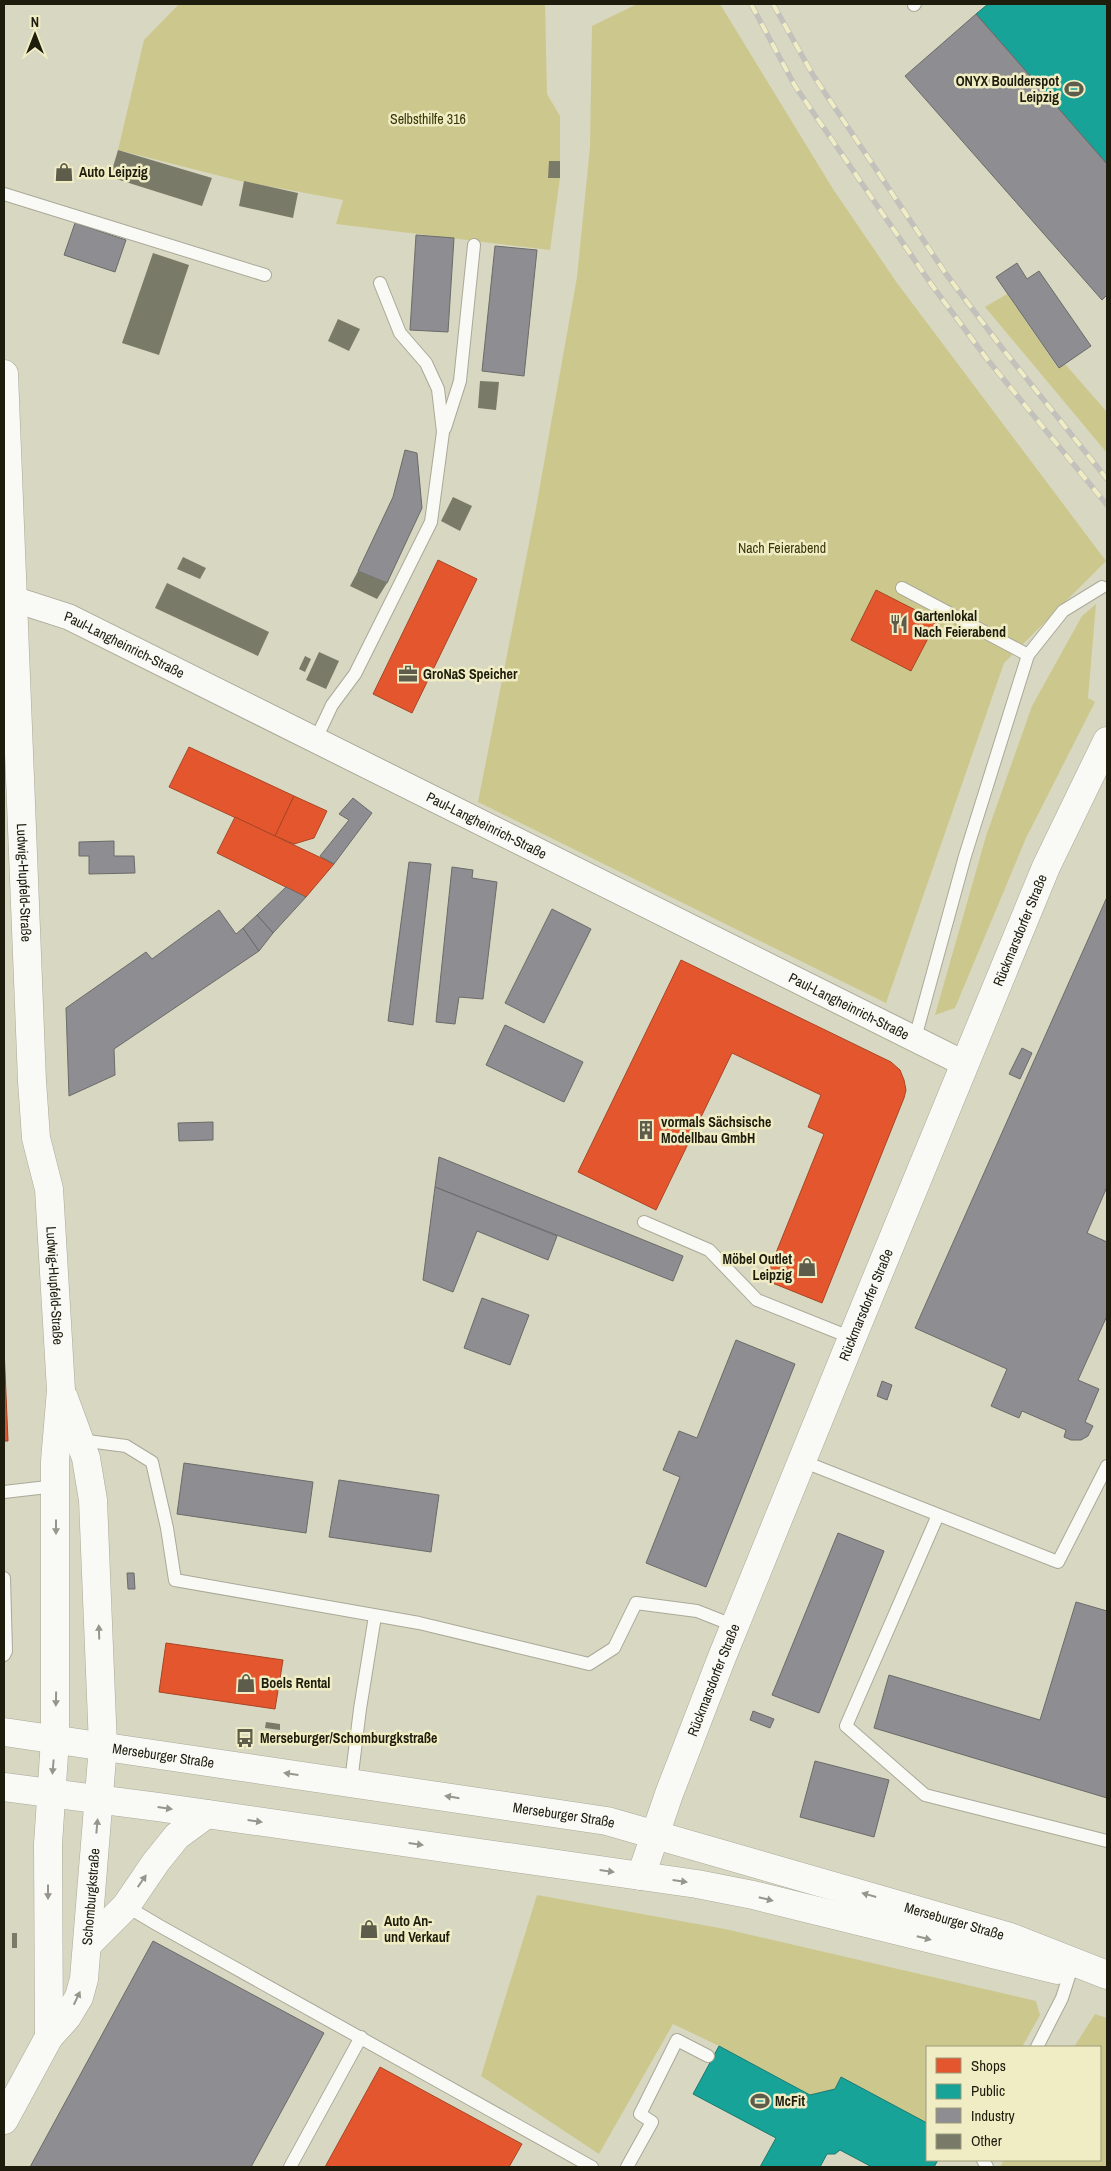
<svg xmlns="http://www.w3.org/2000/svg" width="1111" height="2171" font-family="'Archivo Narrow',sans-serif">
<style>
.green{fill:#ccc88d}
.shops{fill:#e4572e;stroke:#a84524}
.public{fill:#17a398;stroke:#197a6e}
.industry{fill:#8d8d92;stroke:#6b6b6a}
.building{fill:#797b68}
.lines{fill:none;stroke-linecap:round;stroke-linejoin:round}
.lane-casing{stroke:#aaa998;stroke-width:14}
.street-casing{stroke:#aaa998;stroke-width:27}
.secondary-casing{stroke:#aaa998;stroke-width:29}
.primary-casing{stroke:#aaa998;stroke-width:29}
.lane{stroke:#f9f9f6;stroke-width:12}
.street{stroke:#f9f9f6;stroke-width:25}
.secondary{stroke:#f9f9f6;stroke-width:28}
.primary{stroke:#f9f9f6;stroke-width:28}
.rail-casing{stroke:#c2c1bb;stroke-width:5.5}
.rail{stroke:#f0edc4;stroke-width:4;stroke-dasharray:11;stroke-linecap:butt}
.oneway{fill:#96968d}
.labels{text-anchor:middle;stroke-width:5;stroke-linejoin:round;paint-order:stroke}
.poi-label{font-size:14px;font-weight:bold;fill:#1d1c0d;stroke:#f0edc4;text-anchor:start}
.park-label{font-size:14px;fill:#3a3608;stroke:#f0edc4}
.street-label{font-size:14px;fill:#1d1c0d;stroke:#f0edc4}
</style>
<rect width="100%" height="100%" fill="#d8d7c1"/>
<g class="green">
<polygon points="179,4 545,4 547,94 560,116 560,178 550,250 336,224 343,200 240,181 118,150 144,40"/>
<polygon points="637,4 720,4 833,189 897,283 1106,561 1004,663 886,1003 478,802 536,508 577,277 590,147 592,26"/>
<polygon points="1007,294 1058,368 1065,364 1107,412 1107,453 985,307"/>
<polygon points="1096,604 1088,698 1095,702 1026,838 955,1008 935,1015 986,836 1032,706 1082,616"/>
<polygon points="537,1895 725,1929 1036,2001 1040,2015 1022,2047 927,2047 927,2123 841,2077 835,2089 810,2095 719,2046 673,2024 599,2154 481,2076"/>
<polygon points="1095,2014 1107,2018 1107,2167 1000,2167 1004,2160 1100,2160 1100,2047 1074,2047"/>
</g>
<g class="shops">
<polygon points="438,560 477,579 412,713 373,694"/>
<polygon points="876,590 937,621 911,671 851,640"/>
<polygon points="189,747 294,796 275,836 169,787"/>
<polygon points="294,796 327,811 314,838 294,844 275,836"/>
<polygon points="235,817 275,836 334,864 306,897 217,853"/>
<polygon points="681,960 891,1062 900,1070 904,1080 906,1090 904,1098 822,1303 765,1280 824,1134 808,1127 821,1095 732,1053 656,1210 578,1172"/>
<polygon points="4,1348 8,1441 4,1441"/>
<polygon points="166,1643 283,1660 275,1709 159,1692"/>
<polygon points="380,2067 522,2144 509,2167 325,2167"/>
</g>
<g class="public">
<polygon points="988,4 1107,4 1107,164 976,14"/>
<polygon points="719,2046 810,2095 835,2089 841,2077 927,2123 927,2160 938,2160 934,2167 872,2167 840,2150 835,2154 827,2154 820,2167 760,2167 776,2138 693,2094"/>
</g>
<g class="industry">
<polygon points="976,14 1107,164 1107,295 1102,300 905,76"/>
<polygon points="75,223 126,240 115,272 64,255"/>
<polygon points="416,235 454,238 448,332 410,330"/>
<polygon points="495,246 537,250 524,376 482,371"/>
<polygon points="1017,263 1027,279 1039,271 1091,346 1059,368 996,277"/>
<polygon points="405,450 417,453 422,508 387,583 358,571 393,497"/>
<polygon points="353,798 372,813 334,864 320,856 349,820 339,814"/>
<polygon points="114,841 114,856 134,856 135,873 89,874 89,856 79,856 79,842"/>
<polygon points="409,862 431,864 413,1025 388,1021"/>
<polygon points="452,867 473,870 472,878 497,882 483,999 459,997 455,1024 436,1022"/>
<polygon points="286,887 306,897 273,933 257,915"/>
<polygon points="1107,897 1107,1187 1087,1233 1107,1242 1107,1316 1078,1380 1099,1389 1085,1422 1093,1426 1088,1436 1081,1440 1071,1440 1064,1437 1066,1430 1022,1411 1019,1418 991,1406 1007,1369 915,1328"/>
<polygon points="552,909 591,929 544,1023 505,1003"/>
<polygon points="219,910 236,934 243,928 259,951 114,1049 115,1075 69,1096 66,1008 146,952 152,959"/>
<polygon points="257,915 273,933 259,951 243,928"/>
<polygon points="505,1025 583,1062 564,1102 486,1065"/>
<polygon points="1022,1048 1032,1053 1020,1079 1009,1074"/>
<polygon points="213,1122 213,1140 179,1141 178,1123"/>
<polygon points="439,1157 683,1256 673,1281 435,1187"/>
<polygon points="435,1187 557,1236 548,1260 477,1231 453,1292 423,1280"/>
<polygon points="482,1298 529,1315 510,1365 464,1348"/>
<polygon points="736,1340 795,1364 706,1587 646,1563 680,1477 663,1470 679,1431 697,1438"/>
<polygon points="882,1381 892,1385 887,1400 877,1396"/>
<polygon points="184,1463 313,1482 306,1533 177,1514"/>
<polygon points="339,1480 439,1495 431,1552 329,1537"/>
<polygon points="838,1533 884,1551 819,1713 772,1695"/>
<polygon points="127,1573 134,1573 135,1589 128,1589"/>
<polygon points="1076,1602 1107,1611 1107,1798 874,1728 889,1675 1040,1720"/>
<polygon points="753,1711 774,1719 770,1728 750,1720"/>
<polygon points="815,1761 889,1780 874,1837 800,1817"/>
<polygon points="153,1941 324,2033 251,2167 30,2167"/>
</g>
<g class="building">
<polygon points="118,150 212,178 202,206 110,177"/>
<polygon points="549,161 560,161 560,178 548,178"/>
<polygon points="244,181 298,193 293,218 239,206"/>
<polygon points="153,253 189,265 159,355 122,343"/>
<polygon points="338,319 360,329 349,351 328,341"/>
<polygon points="480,381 499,382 496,410 478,408"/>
<polygon points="453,497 472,506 460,531 441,521"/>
<polygon points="183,557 206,568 200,579 177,569"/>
<polygon points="358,571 387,583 377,599 350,586"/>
<polygon points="167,583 269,632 258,656 155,608"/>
<polygon points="319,652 339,661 326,689 306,680"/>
<polygon points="305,656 311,659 305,672 299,669"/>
<polygon points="266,1722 280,1724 280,1730 265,1728"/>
<rect x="12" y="1933" width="5" height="15"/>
</g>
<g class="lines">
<g class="lane-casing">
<g id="lane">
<polyline points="914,5 915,4"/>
<polyline points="4,194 265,275"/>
<polyline points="445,428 460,381 474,245"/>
<polyline points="902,588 1028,655"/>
<polyline points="316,739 332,705 355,674 431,522 443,432 438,389 426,363 400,333 380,283"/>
<polyline points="915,1038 965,856 1028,655 1063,611 1102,587"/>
<polyline points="644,1222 709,1250 757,1300 852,1338"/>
<polyline points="80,1440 126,1446 152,1462 167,1528 175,1580 419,1623 589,1664 614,1648 636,1603 697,1611 735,1626"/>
<polyline points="802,1461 1058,1562 1107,1466"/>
<polyline points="4,1492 56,1486"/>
<polyline points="938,1515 846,1726 925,1795 1107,1841"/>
<polyline points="4,1578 6,1651 4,1655"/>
<polyline points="351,1782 360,1709 375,1616"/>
<polyline points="126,1906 158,1925 592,2167"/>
<polyline points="1037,2047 1062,1998 1070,1973"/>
<polyline points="983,2160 987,2167"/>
<polyline points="290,2167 361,2037"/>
<polyline points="627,2167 652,2122 640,2114 677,2040 708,2056"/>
</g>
</g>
<g class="street-casing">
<g id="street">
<path id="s1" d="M4 596 69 617 965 1064"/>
</g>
</g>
<g class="secondary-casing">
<g id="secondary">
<path id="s2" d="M4 374 32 1081 36 1138 49 1189 61 1390 55 1461V1740"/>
<polyline points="64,1398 86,1458 93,1500 103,1746"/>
<path id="s3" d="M641 1876 669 1794 722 1657 852 1338 1046 867 1107 741"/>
</g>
</g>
<g class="primary-casing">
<g id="primary">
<path id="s4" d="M4 1732 607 1821 1010 1937 1107 1975"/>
<polyline points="4,1787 158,1807 697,1884 753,1895 1057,1970"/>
<polyline points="88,1944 126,1906 156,1862 177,1836 207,1814"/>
<polyline points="49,2037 48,1844 55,1740"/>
<path id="s5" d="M4 2120 49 2037 67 2017 79 1997 84 1979 103 1746"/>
</g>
</g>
<use href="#lane" class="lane"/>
<use href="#street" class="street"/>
<use href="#secondary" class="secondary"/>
<use href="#primary" class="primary"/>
<g class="rail-casing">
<g id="rail">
<polyline points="751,4 795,86 931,284 987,359 1107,505"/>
<polyline points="773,4 813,75 946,274 1002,348 1107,479"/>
</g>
</g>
<use href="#rail" class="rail"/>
</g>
<defs><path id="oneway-solid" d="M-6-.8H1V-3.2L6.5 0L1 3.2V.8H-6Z" transform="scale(1.25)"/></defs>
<g class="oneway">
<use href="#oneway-solid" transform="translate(56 1527) rotate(90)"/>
<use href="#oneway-solid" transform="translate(99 1632) rotate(-92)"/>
<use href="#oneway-solid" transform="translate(56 1699) rotate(91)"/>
<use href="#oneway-solid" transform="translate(53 1767) rotate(95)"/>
<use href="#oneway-solid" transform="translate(291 1774) rotate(-172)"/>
<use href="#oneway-solid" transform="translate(452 1797) rotate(-171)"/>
<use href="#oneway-solid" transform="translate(165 1808) rotate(8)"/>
<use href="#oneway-solid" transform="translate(255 1821) rotate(8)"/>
<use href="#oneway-solid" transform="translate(97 1826) rotate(-85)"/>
<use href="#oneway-solid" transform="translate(416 1844) rotate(8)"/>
<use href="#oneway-solid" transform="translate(607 1871) rotate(8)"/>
<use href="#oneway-solid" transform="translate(142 1881) rotate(-55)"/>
<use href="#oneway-solid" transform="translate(680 1881) rotate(8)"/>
<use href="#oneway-solid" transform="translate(48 1892) rotate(90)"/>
<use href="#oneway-solid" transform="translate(869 1895) rotate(-164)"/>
<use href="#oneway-solid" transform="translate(766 1899) rotate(14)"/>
<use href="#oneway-solid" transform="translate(924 1938) rotate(14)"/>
<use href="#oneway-solid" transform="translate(77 1998) rotate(-65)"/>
</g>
<defs>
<g id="stadium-bare" transform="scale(1.5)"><path d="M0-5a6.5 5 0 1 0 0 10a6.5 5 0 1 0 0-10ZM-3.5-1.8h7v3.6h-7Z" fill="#5e5d4c" stroke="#f0edc4" stroke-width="2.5" paint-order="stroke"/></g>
<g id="shop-bare" transform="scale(1.5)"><path d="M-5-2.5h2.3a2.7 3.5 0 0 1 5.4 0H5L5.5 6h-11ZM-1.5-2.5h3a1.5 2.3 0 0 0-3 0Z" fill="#5e5d4c" stroke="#f0edc4" stroke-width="2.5" paint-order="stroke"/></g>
<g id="restaurant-bare" transform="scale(1.5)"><path d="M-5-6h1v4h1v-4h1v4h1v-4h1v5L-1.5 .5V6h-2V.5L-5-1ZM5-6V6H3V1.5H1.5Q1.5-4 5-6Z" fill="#5e5d4c" stroke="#f0edc4" stroke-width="2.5" paint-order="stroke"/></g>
<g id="office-bare" transform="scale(1.5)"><path d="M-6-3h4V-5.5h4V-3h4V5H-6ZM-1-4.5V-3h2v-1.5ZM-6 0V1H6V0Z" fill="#5e5d4c" stroke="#f0edc4" stroke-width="2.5" paint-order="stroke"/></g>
<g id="building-bare" transform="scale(1.5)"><path d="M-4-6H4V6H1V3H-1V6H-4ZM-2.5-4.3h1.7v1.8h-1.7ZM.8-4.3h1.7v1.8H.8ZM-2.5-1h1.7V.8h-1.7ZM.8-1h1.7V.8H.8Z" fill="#5e5d4c" stroke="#f0edc4" stroke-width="2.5" paint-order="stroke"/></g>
<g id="bus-bare" transform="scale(1.5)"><path d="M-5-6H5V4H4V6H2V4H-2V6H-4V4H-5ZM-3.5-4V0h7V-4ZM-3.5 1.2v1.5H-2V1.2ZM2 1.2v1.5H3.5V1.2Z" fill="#5e5d4c" stroke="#f0edc4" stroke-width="2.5" paint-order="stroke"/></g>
</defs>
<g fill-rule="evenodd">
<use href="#stadium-bare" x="1074" y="89"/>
<use href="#shop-bare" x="64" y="172"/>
<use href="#restaurant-bare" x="899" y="624"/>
<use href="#office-bare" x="408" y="674"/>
<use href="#building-bare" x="646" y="1130"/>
<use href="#shop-bare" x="807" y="1267"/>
<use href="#shop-bare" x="246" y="1683"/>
<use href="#bus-bare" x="245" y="1738"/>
<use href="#shop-bare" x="369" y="1929"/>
<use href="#stadium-bare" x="760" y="2101"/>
</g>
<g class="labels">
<g class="poi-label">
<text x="1059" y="86" text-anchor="end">ONYX Boulderspot<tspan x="1059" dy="16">Leipzig</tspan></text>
<text x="79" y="177">Auto Leipzig</text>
<text x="914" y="621">Gartenlokal<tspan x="914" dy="16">Nach Feierabend</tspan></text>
<text x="423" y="679">GroNaS Speicher</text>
<text x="661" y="1127">vormals Sächsische<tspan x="661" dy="16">Modellbau GmbH</tspan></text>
<text x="792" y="1264" text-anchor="end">Möbel Outlet<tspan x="792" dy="16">Leipzig</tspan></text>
<text x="261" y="1688">Boels Rental</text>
<text x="260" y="1743">Merseburger/Schomburgkstraße</text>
<text x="384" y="1926">Auto An-<tspan x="384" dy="16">und Verkauf</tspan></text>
<text x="775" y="2106">McFit</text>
</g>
<g class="park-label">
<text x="428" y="124">Selbsthilfe 316</text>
<text x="782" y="553">Nach Feierabend</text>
</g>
<g class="street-label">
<text dy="5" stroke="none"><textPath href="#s1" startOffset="130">Paul-Langheinrich-Straße</textPath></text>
<text dy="5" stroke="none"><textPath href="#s1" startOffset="535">Paul-Langheinrich-Straße</textPath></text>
<text dy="5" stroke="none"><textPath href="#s2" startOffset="509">Ludwig-Hupfeld-Straße</textPath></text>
<text dy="5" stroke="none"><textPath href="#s3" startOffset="1019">Rückmarsdorfer Straße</textPath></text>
<text dy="5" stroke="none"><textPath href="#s1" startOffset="940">Paul-Langheinrich-Straße</textPath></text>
<text dy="5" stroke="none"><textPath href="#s2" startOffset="914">Ludwig-Hupfeld-Straße</textPath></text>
<text dy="5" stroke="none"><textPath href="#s3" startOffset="614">Rückmarsdorfer Straße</textPath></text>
<text dy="5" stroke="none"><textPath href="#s3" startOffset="209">Rückmarsdorfer Straße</textPath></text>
<text dy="5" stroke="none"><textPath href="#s4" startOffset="161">Merseburger Straße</textPath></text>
<text dy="5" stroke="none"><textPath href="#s4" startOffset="566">Merseburger Straße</textPath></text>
<text dy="5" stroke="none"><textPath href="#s5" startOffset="246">Schomburgkstraße</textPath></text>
<text dy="5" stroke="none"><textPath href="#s4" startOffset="971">Merseburger Straße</textPath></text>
</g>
</g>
<rect width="1111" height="2171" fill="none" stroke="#1d1c0d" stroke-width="10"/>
<rect x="926" y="2046" width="175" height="115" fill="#f0edc4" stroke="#9c997b"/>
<rect x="936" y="2058" width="25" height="15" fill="#e4572e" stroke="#9c997b"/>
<text x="971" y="2071" font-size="15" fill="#1d1c0d">Shops</text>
<rect x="936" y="2084" width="25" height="15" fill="#17a398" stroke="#9c997b"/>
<text x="971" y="2096" font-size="15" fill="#1d1c0d">Public</text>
<rect x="936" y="2108" width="25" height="15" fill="#8d8d92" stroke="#9c997b"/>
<text x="971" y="2121" font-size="15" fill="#1d1c0d">Industry</text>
<rect x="936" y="2134" width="25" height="15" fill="#797b68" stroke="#9c997b"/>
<text x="971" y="2146" font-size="15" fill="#1d1c0d">Other</text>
<g transform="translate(35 35)" stroke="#f0edc4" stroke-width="4" paint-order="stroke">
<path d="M0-4L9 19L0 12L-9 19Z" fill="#1d1c0d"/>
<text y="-8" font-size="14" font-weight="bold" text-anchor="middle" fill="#1d1c0d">N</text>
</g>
</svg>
